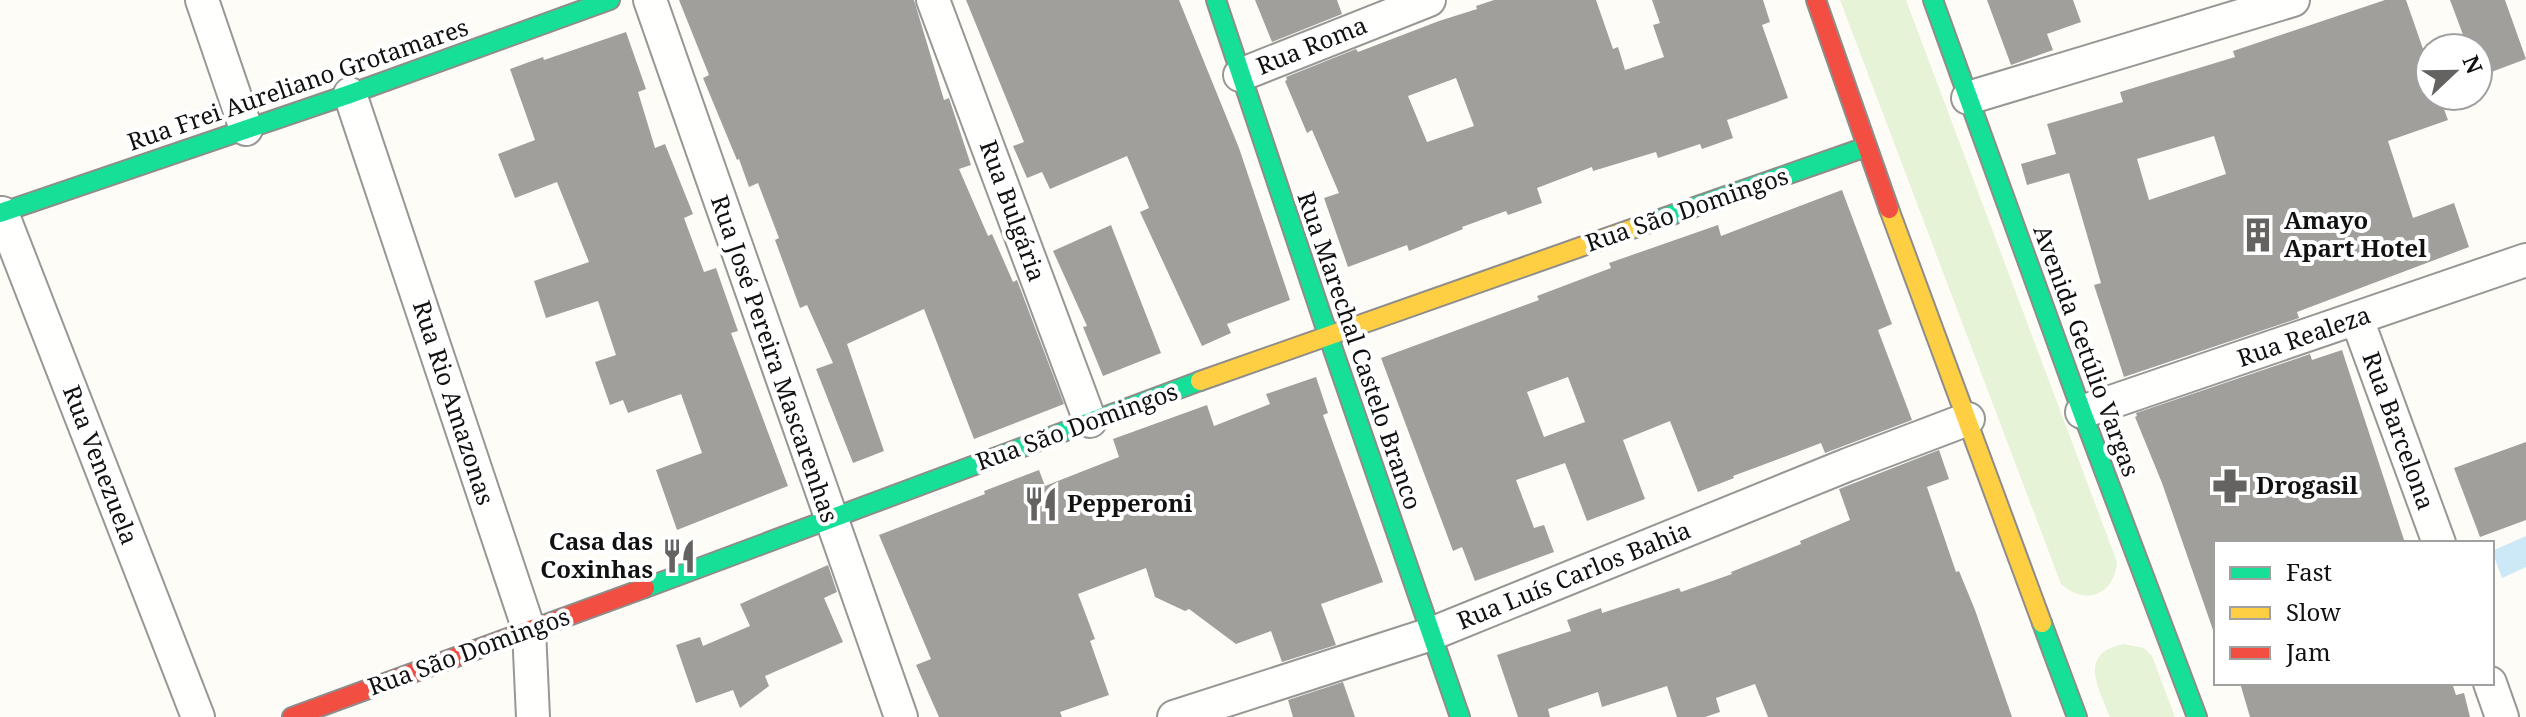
<svg xmlns="http://www.w3.org/2000/svg" width="2526" height="717" font-family="'Noto Serif',serif">
<style>
.green{fill:#e7f3d7}
.water{fill:#cde8f7}
.building{fill:#a19f9c;fill-rule:evenodd}
.lines{fill:none;stroke-linecap:round;stroke-linejoin:round}
.street-casing{stroke:#979795;stroke-width:36}
.fast-casing{stroke:#8e8d8b;stroke-width:22}
.slow-casing{stroke:#8e8d8b;stroke-width:22}
.jam-casing{stroke:#8e8d8b;stroke-width:22}
.street{stroke:#fffffe;stroke-width:32}
.fast{stroke:#16e098;stroke-width:18}
.slow{stroke:#ffcf43;stroke-width:18}
.jam{stroke:#f24e42;stroke-width:18}
.labels{text-anchor:middle;stroke-width:8;stroke-linejoin:round;paint-order:stroke}
.street-label{font-size:24px;fill:#111;stroke:#fff}
.poi-label{font-size:24px;font-weight:bold;fill:#111;stroke:#fff;text-anchor:start}
</style>
<rect width="100%" height="100%" fill="#fdfcf7"/>
<g class="green">
<path d="M1840 0H1906L2117 562C2114 595 2086 606 2061 584Z"/>
<path d="M2123 644 2144 648 2152 656 2175 717H2110C2099 688 2077 654 2123 644Z"/>
</g>
<polygon class="water" points="2526,536 2526,567 2502,578 2492,551"/>
<g class="building">
<polygon points="679,0 914,0 944,100 949,98 971,165 959,169 988,236 992,234 1013,282 1017,280 1064,404 974,439 924,309 847,344 884,451 853,463 816,369 833,363 807,305 800,308 775,240 779,238 758,183 749,187 739,159 737,160 703,78 709,75"/>
<polygon points="966,0 1179,0 1239,148 1290,300 1227,324 1231,333 1202,346 1140,212 1149,208 1127,156 1050,189 1042,172 1027,178 1013,146 1024,142"/>
<polygon points="1255,0 1337,0 1342,14 1272,42"/>
<path d="M1494 0H1596L1613 49 1618 47 1625 70 1664 57 1653 25 1660 23 1652 0H1763L1770 22 1762 25 1788 98 1727 120 1733 138 1702 149 1700 144 1658 158 1656 152 1593 171 1592 167 1537 188 1542 203 1508 215 1506 211 1462 227 1463 229 1409 251 1407 245 1348 267 1324 198 1339 193 1312 130 1307 133 1285 81 1287 80 1286 77 1356 49 1358 52 1439 21 1477 9 1476 6ZM1456 78 1474 126 1427 142 1408 96Z"/>
<polygon points="1987,0 2073,0 2081,22 2047,34 2053,50 2011,65"/>
<path d="M2385 0H2406L2430 69V96H2439L2448 120 2388 141 2413 218 2454 203 2469 247 2297 312 2299 318 2124 377 2094 285 2101 283 2069 173 2027 185 2021 164 2056 154 2047 124 2123 102 2120 92 2235 57 2233 51ZM2214 136 2226 174 2149 200 2137 159Z"/>
<polygon points="2450,0 2505,0 2526,59 2478,77 2478,48 2468,48"/>
<polygon points="626,32 646,89 638,92 655,148 665,144 693,214 684,218 704,272 716,268 738,331 731,333 788,486 677,530 656,470 702,453 681,394 628,413 623,400 610,405 595,362 616,355 598,301 546,318 534,281 589,262 557,182 515,198 498,154 535,140 510,69 543,57 544,60"/>
<path d="M1842 190 1892 324 1878 330 1912 420 1825 453 1821 443 1733 476 1734 478 1698 492 1670 421 1623 440 1645 499 1587 521 1565 463 1516 480 1534 528 1544 525 1554 552 1475 581 1462 547 1453 551 1381 358 1539 300 1537 296 1611 268 1609 263 1718 225 1721 236ZM1568 377 1585 422 1544 437 1527 392Z"/>
<polygon points="1111,225 1161,353 1103,376 1083,327 1087,326 1053,251"/>
<polygon points="2342,350 2405,543 2216,543 2216,630 2213,630 2162,483 2135,417 2137,416 2136,413 2310,354 2312,360"/>
<polygon points="1316,377 1328,413 1323,415 1383,582 1321,604 1336,645 1282,662 1271,631 1236,644 1189,609 1185,611 1155,597 1146,568 1078,594 1095,639 1090,641 1109,695 1060,712 1062,717 939,717 916,665 931,659 879,535 985,494 984,491 1039,470 1045,486 1119,457 1113,439 1207,405 1214,426 1270,404 1266,394"/>
<polygon points="2526,442 2526,520 2480,537 2454,468"/>
<polygon points="1939,450 1949,479 1927,487 1956,572 1959,571 1975,610 2012,717 1768,717 1755,684 1716,698 1720,712 1705,717 1677,717 1667,686 1602,707 1598,692 1548,709 1550,717 1518,717 1497,655 1571,631 1567,620 1601,608 1602,613 1679,588 1681,592 1732,574 1731,572 1801,544 1800,541 1850,520 1839,489"/>
<polygon points="828,565 837,592 824,598 843,642 765,676 769,686 740,708 733,690 696,703 676,645 700,637 703,646 750,626 740,604"/>
<polygon points="1343,682 1355,717 1293,717 1288,700"/>
<polygon points="2240,683 2452,683 2456,695 2464,693 2470,717 2250,717"/>
</g>
<g class="lines">
<g class="street-casing">
<g id="street">
<polyline points="202,0 246,129"/>
<polyline points="650,0 901,717"/>
<polyline points="933,0 1090,421"/>
<polyline points="1240,75 1429,0"/>
<polyline points="350,94 529,630 533,717"/>
<polyline points="1968,98 2293,0"/>
<polyline points="2,213 198,717"/>
<polyline points="2357,319 2439,543"/>
<polyline points="2082,412 2526,260"/>
<polyline points="2490,683 2502,717"/>
<polyline points="1174,717 1431,634 1847,465 1968,419"/>
</g>
</g>
<g class="fast-casing">
<g id="fast">
<polyline points="1216,0 1328,335 1460,717"/>
<polyline points="1933,0 2082,412 2197,717"/>
<polyline points="0,213 350,94 610,0"/>
<polyline points="1643,225 1866,147"/>
<polyline points="645,588 1200,381"/>
<polyline points="2042,623 2077,717"/>
</g>
</g>
<g class="slow-casing">
<g id="slow">
<polyline points="1889,209 2042,623"/>
<polyline points="1200,381 1643,225"/>
</g>
</g>
<g class="jam-casing">
<g id="jam">
<polyline points="1816,0 1889,209"/>
<polyline points="292,717 645,588"/>
</g>
</g>
<use href="#street" class="street"/>
<use href="#fast" class="fast"/>
<use href="#slow" class="slow"/>
<use href="#jam" class="jam"/>
</g>
<defs>
<g id="building-bare" transform="scale(2.76)"><path d="M-4-6H4V6H1V3H-1V6H-4ZM-2.5-4.3h1.7v1.8h-1.7ZM.8-4.3h1.7v1.8H.8ZM-2.5-1h1.7V.8h-1.7ZM.8-1h1.7V.8H.8Z" fill="#646362" stroke="#fff" stroke-width="2.5" paint-order="stroke"/></g>
<g id="pharmacy-bare" transform="scale(2.76)"><path d="M-2-6h4v4h4v4h-4v4h-4v-4h-4v-4h4Z" fill="#646362" stroke="#fff" stroke-width="2.5" paint-order="stroke"/></g>
<g id="restaurant-bare" transform="scale(2.76)"><path d="M-5-6h1v4h1v-4h1v4h1v-4h1v5L-1.5 .5V6h-2V.5L-5-1ZM5-6V6H3V1.5H1.5Q1.5-4 5-6Z" fill="#646362" stroke="#fff" stroke-width="2.5" paint-order="stroke"/></g>
</defs>
<g fill-rule="evenodd">
<use href="#building-bare" x="2258" y="235"/>
<use href="#pharmacy-bare" x="2230" y="486"/>
<use href="#restaurant-bare" x="1041" y="504"/>
<use href="#restaurant-bare" x="679" y="556"/>
</g>
<g class="labels">
<g class="street-label">
<text transform="translate(1312 46) rotate(-22)" y="8">Rua Roma</text>
<text transform="translate(298 85) rotate(-19)" y="8">Rua Frei Aureliano Grotamares</text>
<text transform="translate(1687 210) rotate(-19)" y="8">Rua São Domingos</text>
<text transform="translate(1012 211) rotate(70)" y="8">Rua Bulgária</text>
<text transform="translate(2304 337) rotate(-19)" y="8">Rua Realeza</text>
<text transform="translate(1359 351) rotate(71)" y="8">Rua Marechal Castelo Branco</text>
<text transform="translate(2086 351) rotate(70)" y="8">Avenida Getúlio Vargas</text>
<text transform="translate(774 359) rotate(71)" y="8">Rua José Pereira Mascarenhas</text>
<text transform="translate(453 403) rotate(72)" y="8">Rua Rio Amazonas</text>
<text transform="translate(1077 427) rotate(-20)" y="8">Rua São Domingos</text>
<text transform="translate(2398 431) rotate(70)" y="8">Rua Barcelona</text>
<text transform="translate(100 465) rotate(69)" y="8">Rua Venezuela</text>
<text transform="translate(1574 576) rotate(-22)" y="8">Rua Luís Carlos Bahia</text>
<text transform="translate(469 652) rotate(-20)" y="8">Rua São Domingos</text>
</g>
<g class="poi-label">
<text x="2284" y="229">Amayo<tspan x="2284" dy="28">Apart Hotel</tspan></text>
<text x="2256" y="494">Drogasil</text>
<text x="1067" y="512">Pepperoni</text>
<text x="653" y="550" text-anchor="end">Casa das<tspan x="653" dy="28">Coxinhas</tspan></text>
</g>
</g>
<rect x="2214" y="541" width="280" height="144" fill="#ffffff" stroke="#a0a0a0" stroke-width="2"/>
<rect x="2230" y="567" width="40" height="12" fill="#16e098" stroke="#a0a0a0" stroke-width="2"/>
<text x="2286" y="581" font-size="24" fill="#111111">Fast</text>
<rect x="2230" y="607" width="40" height="12" fill="#ffcf43" stroke="#a0a0a0" stroke-width="2"/>
<text x="2286" y="621" font-size="24" fill="#111111">Slow</text>
<rect x="2230" y="647" width="40" height="12" fill="#f24e42" stroke="#a0a0a0" stroke-width="2"/>
<text x="2286" y="661" font-size="24" fill="#111111">Jam</text>
<g transform="translate(2454 72) rotate(68)"><circle r="38" fill="#ffffff" stroke="#a0a0a0" stroke-width="2"/>
<path d="M0-6L14 30L0 20L-14 30Z" fill="#646362"/>
<text y="-12" font-size="22" font-weight="bold" text-anchor="middle" fill="#111111">N</text>
</g>
</svg>
